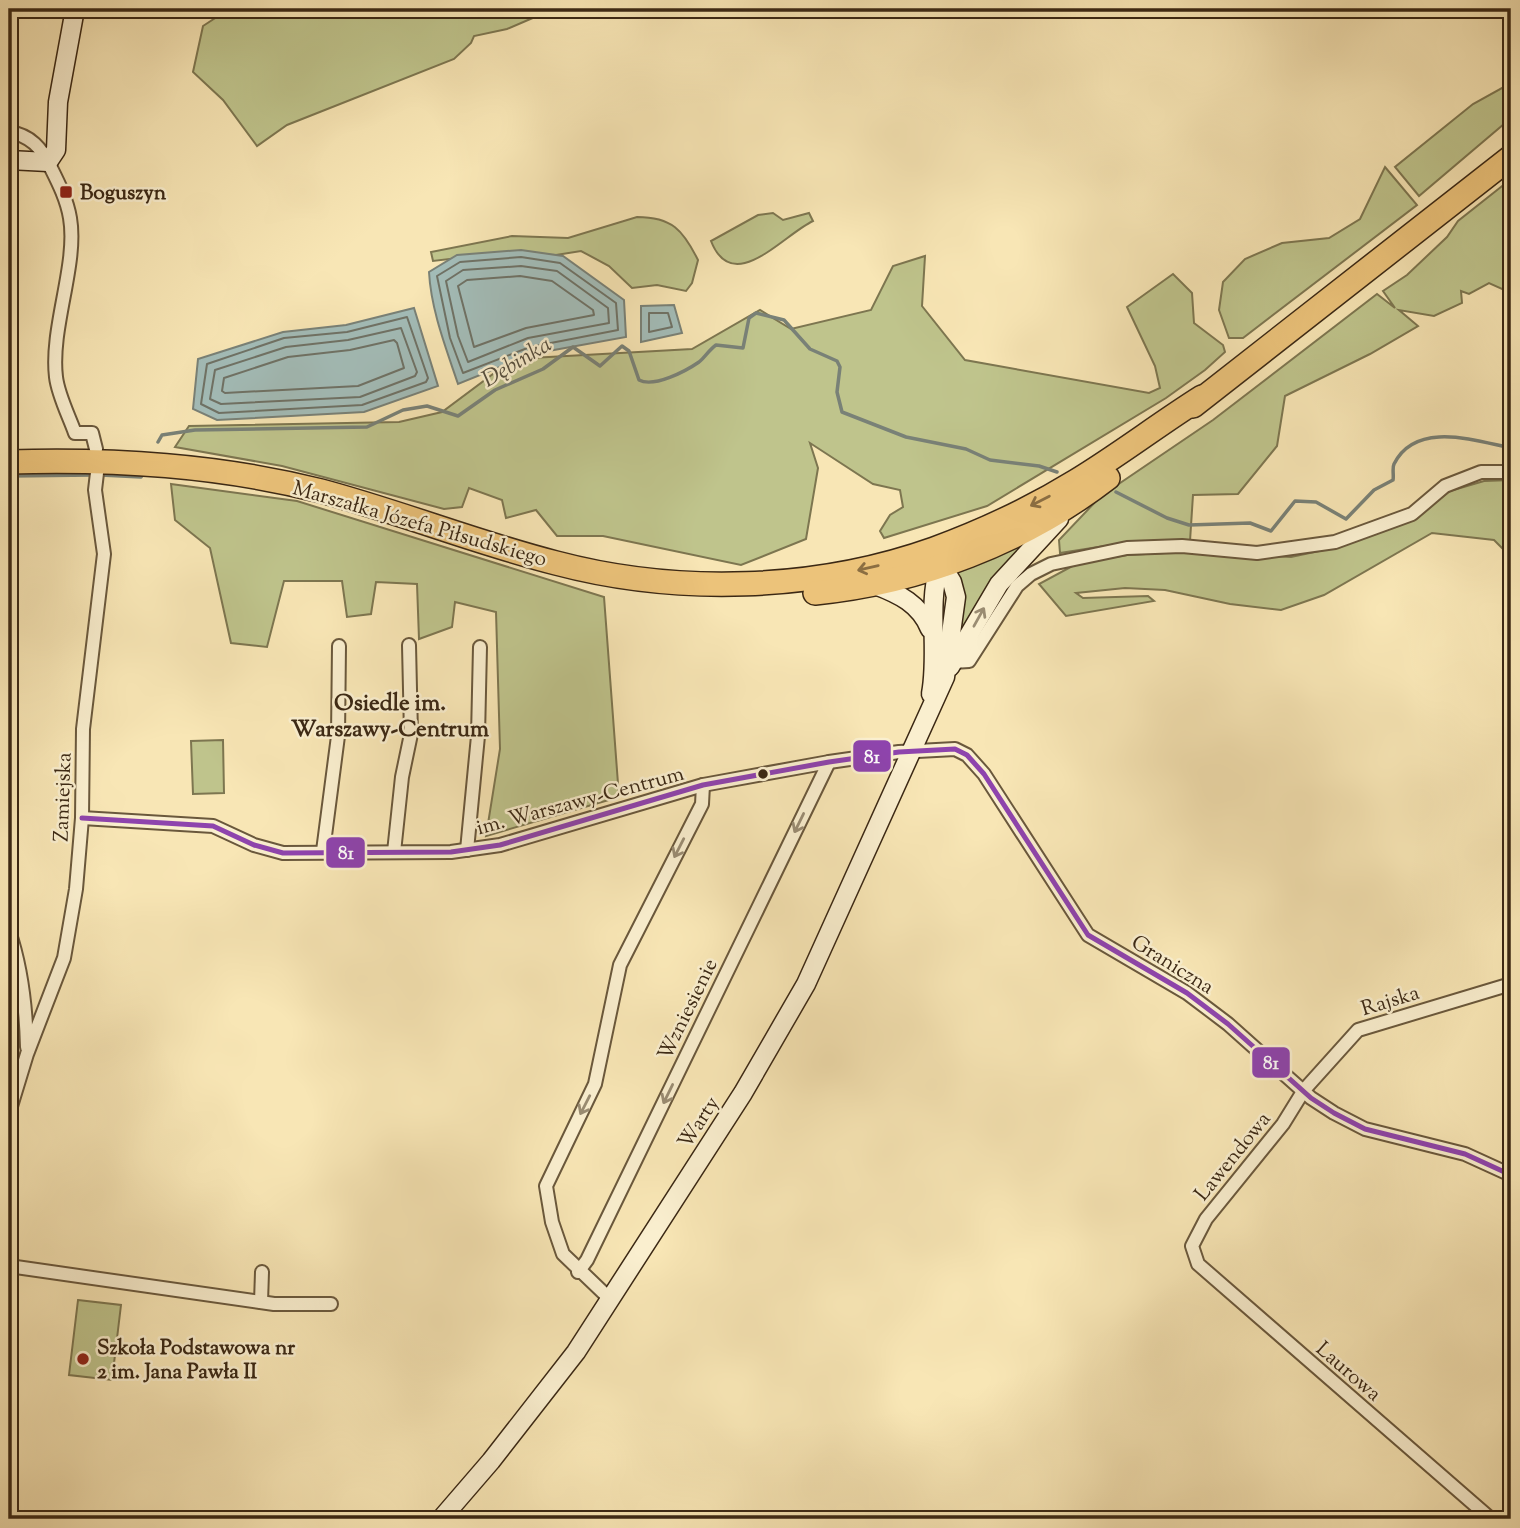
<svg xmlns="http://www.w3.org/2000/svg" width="1520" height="1528" font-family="'Sorts Mill Goudy',serif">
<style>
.green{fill:#bfc48c;stroke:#7d7650;stroke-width:2}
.water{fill:#a3bdb9;stroke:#798177;stroke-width:2}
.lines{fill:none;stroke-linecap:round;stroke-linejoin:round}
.shore{stroke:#6f7266;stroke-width:2}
.stream{stroke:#798177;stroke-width:3.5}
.street-casing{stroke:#6a583c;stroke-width:16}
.secondary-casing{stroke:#3b2814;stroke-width:21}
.highway-casing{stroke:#3b2814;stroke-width:26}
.street{stroke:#faefcf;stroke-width:12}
.secondary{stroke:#faefcf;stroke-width:18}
.highway{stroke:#ecc37a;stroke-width:23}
.bus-1-casing{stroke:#faefcf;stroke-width:10}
.bus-1{stroke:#8e44ad;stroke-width:5}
.oneway{stroke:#8b6e42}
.oneway2{stroke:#9a8c72}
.poi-dot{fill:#8f2418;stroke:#faefcf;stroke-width:2.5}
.bus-dot{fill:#3b2814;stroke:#faefcf;stroke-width:2.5}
.labels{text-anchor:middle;stroke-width:5;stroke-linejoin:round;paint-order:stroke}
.poi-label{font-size:21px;font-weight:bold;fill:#3b2814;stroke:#faefcf;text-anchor:start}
.street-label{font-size:21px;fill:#3b2814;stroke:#faefcf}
.water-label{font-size:23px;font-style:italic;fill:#554d3d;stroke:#faefcf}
.neighbourhood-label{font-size:23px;font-weight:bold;fill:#3b2814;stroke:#faefcf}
.line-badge{stroke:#faefcf;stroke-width:2.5}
.badge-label{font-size:19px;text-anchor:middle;font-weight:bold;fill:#fff}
</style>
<rect width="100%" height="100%" fill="#f8e6b5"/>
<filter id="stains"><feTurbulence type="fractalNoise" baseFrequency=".00286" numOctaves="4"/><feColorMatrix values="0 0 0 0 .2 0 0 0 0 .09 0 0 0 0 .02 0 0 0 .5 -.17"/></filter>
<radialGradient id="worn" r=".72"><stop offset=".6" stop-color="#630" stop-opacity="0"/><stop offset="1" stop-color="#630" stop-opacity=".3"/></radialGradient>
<g class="green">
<polygon points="240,9 535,9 535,17 507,29 474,36 471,43 454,59 287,125 257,146 223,100 193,72 203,26 223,13"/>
<polygon points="1511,83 1511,118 1419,196 1395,167 1473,104"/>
<polygon points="1385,167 1417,205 1243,338 1229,338 1219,310 1223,282 1245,259 1282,243 1329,238 1360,219"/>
<polygon points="1511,179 1511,293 1489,283 1469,294 1461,291 1462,303 1434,316 1399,310 1418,326 1370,354 1285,396 1277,446 1238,494 1193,495 1190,541 1124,543 1060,553 1059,540 1101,496 1213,420 1377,294 1395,308 1383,291 1407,275 1447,237 1458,221"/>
<path d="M773 213 783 220 809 213 813 221C783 235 733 297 711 241L758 215Z"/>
<path d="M637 217C672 217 683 230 698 260L692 283 686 291 657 285 632 288 609 266 581 251 556 255 492 254 433 261 431 252 512 236 568 238Z"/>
<polygon points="925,256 922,306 965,360 1149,393 1160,388 1155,366 1127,307 1173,274 1192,293 1194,323 1223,345 1225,352 1205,370 1166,398 987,506 884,538 880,531 890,515 903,507 900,490 873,484 810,443 818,468 806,539 741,565 603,536 557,536 536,510 506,518 502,500 469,488 462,507 444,509 282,466 175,447 189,426 399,422 442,412 513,359 692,349 760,310 791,329 871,310 893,266"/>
<polygon points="1511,480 1511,557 1494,540 1432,533 1324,595 1281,610 1230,604 1165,590 1125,588 1076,593 1083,598 1148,596 1154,601 1066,616 1039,584 1078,563 1127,555 1183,552 1291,557 1338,547 1414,518 1450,491 1484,481"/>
<polygon points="171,484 297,501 604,597 619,797 486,836 500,749 496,612 455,602 452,627 419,639 417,584 376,582 371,614 347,617 342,581 284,581 267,647 231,643 210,548 175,520"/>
<polygon points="1050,523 952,659 952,568"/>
<polygon points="223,740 224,793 193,794 191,741"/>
<polygon points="78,1300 121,1305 112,1380 69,1375"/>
</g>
<g class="water">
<path d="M521 250 563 256 624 300 626 337 532 354 458 384C446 348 431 310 429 272L457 255Z"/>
<polygon points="674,305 682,333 641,342 641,306"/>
<polygon points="414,308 438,386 364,412 217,420 193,409 198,359 283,332 346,325"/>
</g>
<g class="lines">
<g class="shore">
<polygon points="521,257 560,263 616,303 618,330 530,347 463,373 450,338 437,276 460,262"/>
<polygon points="521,266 557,271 608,308 609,323 528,338 468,362 458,336 446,281 463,270"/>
<polygon points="520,276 552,281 593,310 594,315 526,328 474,347 458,286 467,280"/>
<polygon points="649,313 668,313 672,327 649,332"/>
<polygon points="407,317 428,378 426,382 362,405 219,413 201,404 207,364 284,338 347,332"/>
<polygon points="401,328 417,372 415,376 360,397 221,404 210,399 215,370 286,347 348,340"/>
<polygon points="394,340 397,343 404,368 358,386 225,393 222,391 224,378 288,357 350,350"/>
</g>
<g class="stream">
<path d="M158 442 162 435 195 430 367 427 403 410 427 406 458 416 495 390 543 369 573 347 600 366 622 346 629 351 639 380C654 388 686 371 699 362 705 357 709 350 716 345L743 348 749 318 756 313 784 320 810 349 837 361 840 367 837 392 842 412 906 437 966 449 990 460 1039 466 1057 472"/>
<polyline points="101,475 141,477 143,474"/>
<polyline points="9,476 94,475"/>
<path d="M1116 492 1167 518 1189 525 1250 523 1271 531 1295 501 1316 502 1346 519 1374 490 1393 480C1394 476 1392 468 1394 464 1416 420 1476 441 1511 448"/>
</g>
<g class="street-casing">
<g id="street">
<path d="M9 132C30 135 42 148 51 168 59 184 67 200 70 218 78 264 50 328 56 377 58 395 69 416 75 433H92L96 449"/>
<polyline points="953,662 969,661 1017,586 1031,574 1051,564 1127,548 1182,546 1257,553 1335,542 1412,514 1445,486 1481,472 1511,472"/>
<polyline points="82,818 213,826 254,845 283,853 451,852 500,845 703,785 829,762 899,752 955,749 967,755 984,774 1088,935 1187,993 1228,1024 1311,1098 1334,1113 1365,1129 1465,1154 1511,1175"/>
<polyline points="467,850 478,736 480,647"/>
<polyline points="323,851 338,736 339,646"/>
<polyline points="394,852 402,777 411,734 409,645"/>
<path d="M9 931C22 969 26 1007 27 1047"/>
<polyline points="9,1113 27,1054 64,958 76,889 82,818 83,729 104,554 95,490 97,473"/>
<polyline points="9,1266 274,1304 331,1304"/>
<polyline points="578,1272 587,1260 829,762"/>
<polyline points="611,1300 563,1254 552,1222 546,1186 595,1084 620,965 702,804 703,785"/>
<polyline points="261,1302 262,1272"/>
<polyline points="1491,1519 1198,1264 1192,1246 1206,1219 1283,1124 1304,1090 1358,1030 1511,984"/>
</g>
</g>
<g class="secondary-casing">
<g id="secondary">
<polyline points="9,160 48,162 56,150 58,102 75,9"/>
<path d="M875 585C899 594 920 604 930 629"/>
<polyline points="950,667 999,584 1059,519"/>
<path d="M931 694C939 651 927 609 939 566"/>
<polyline points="441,1519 491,1461 576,1352 743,1093 806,984 945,677 956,597 952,582 936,556"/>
</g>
</g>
<g class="highway-casing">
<g id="highway">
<polyline points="1193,406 1511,157"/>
<path d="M9 462C115 459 218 465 321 491 400 512 477 543 556 563 677 595 816 591 934 549 983 531 1032 508 1076 481 1119 455 1159 424 1202 397"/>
<path d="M815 593C918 583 1025 542 1108 478"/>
</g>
</g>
<use href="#street" class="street"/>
<use href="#secondary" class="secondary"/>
<use href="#highway" class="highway"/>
<g class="bus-1-casing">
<polyline id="bus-1" points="82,818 213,826 254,845 283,853 451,852 500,845 703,785 829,762 899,752 955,749 967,755 984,774 1088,935 1187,993 1228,1024 1311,1098 1334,1113 1365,1129 1465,1154 1511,1175"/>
</g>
<use href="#bus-1" class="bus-1"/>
</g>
<defs><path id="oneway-shaft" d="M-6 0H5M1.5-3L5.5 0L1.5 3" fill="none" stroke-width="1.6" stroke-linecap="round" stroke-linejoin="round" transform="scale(1.75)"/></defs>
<g class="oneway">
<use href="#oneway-shaft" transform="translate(1040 501) rotate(153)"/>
<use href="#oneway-shaft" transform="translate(868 568) rotate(167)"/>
</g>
<g class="oneway2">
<use href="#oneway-shaft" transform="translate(979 617) rotate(-61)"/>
<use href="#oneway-shaft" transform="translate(799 823) rotate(116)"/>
<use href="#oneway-shaft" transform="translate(679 848) rotate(117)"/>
<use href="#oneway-shaft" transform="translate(668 1094) rotate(116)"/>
<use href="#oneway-shaft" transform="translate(585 1105) rotate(117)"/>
</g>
<g class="poi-dot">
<rect x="59" y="185" width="14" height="14" rx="3.5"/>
<circle cx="83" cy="1359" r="7"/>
</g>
<circle class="bus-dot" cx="763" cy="774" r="6"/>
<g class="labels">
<g class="poi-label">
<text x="80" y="199">Boguszyn</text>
<text x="97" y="1354">Szkoła Podstawowa nr<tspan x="97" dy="24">2 im. Jana Pawła II</tspan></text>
</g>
<g class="street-label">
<text transform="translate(420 523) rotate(16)" y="7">Marszałka Józefa Piłsudskiego</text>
<text transform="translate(62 797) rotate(-88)" y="7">Zamiejska</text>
<text transform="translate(580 800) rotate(-15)" y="7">im. Warszawy-Centrum</text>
<text transform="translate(1173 964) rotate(32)" y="7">Graniczna</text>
<text transform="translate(1390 1000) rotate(-17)" y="7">Rajska</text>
<text transform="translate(687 1009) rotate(-64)" y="7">Wzniesienie</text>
<text transform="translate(698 1122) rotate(-57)" y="7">Warty</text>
<text transform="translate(1232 1156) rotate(-51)" y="7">Lawendowa</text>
<text transform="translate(1349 1371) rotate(41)" y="7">Laurowa</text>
</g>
<g class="water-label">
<text transform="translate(516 361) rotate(-31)" y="8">Dębinka</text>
</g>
<g class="neighbourhood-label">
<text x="390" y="710">Osiedle im.<tspan x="390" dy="26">Warszawy-Centrum</tspan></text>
</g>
</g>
<g class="line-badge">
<rect x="852" y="739" width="40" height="34" rx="7" fill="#8e44ad"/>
<rect x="325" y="836" width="41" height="33" rx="7" fill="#8e44ad"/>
<rect x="1251" y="1046" width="40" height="33" rx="7" fill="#8e44ad"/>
</g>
<g class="badge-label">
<text x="872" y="763">81</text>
<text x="346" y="859">81</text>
<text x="1271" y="1069">81</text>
</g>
<rect width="1520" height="1528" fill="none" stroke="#f8e6b5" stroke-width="35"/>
<rect x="10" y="10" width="1499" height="1507" fill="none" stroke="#3b2814" stroke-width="3.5"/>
<rect x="18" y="18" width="1485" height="1493" fill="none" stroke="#3b2814" stroke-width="2"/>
<rect width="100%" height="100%" filter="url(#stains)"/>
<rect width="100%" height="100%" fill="url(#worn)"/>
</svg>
